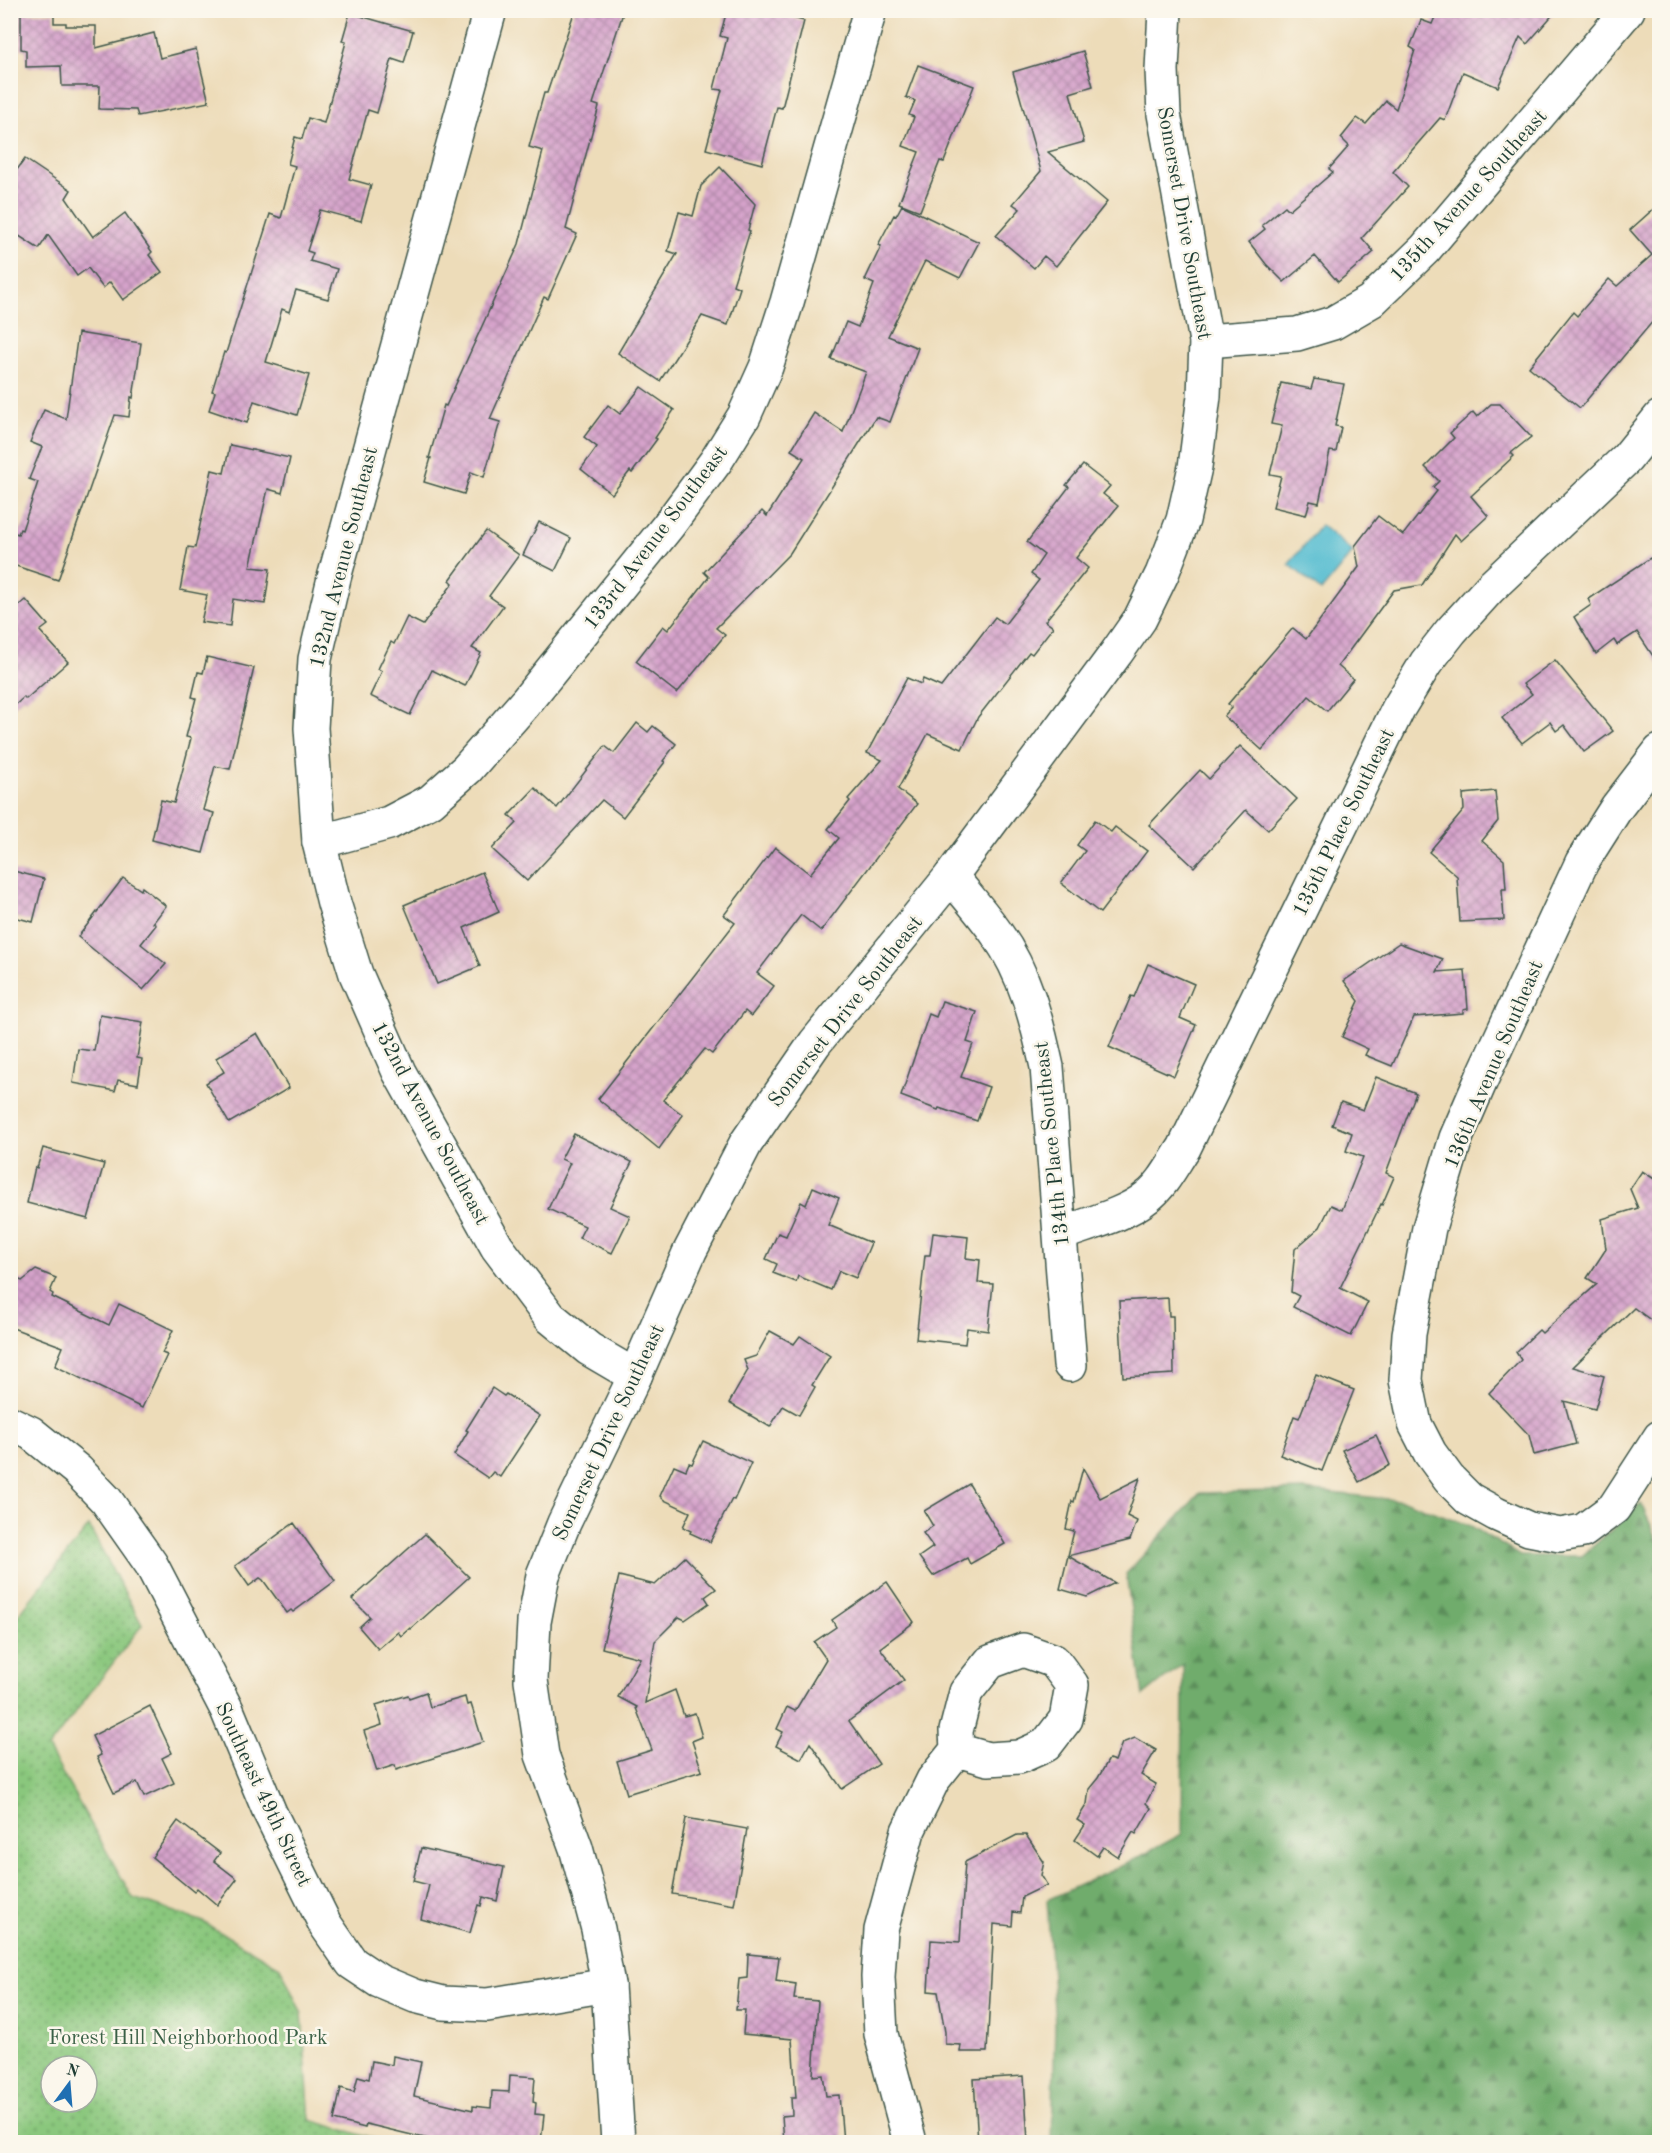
<svg xmlns="http://www.w3.org/2000/svg" width="1670" height="2153" font-family="'Old Standard TT',serif">
<style>
.forest{fill:url(#forest-firs);stroke:#477450;stroke-width:1.5}
.park{fill:url(#park-dots);stroke:#548258;stroke-width:1.5;fill-rule:evenodd}
.water{fill:#53bcd0;stroke:#397c82;stroke-width:1.5}
.building{fill:url(#building-cross-hatch)}
.lines{fill:none;stroke-linecap:round;stroke-linejoin:round}
.minor-casing{stroke:#3e5548;stroke-width:36}
.minor{stroke:#fff;stroke-width:33}
.labels{text-anchor:middle;stroke-width:5;stroke-linejoin:round;paint-order:stroke}
.street-label{font-size:21px;fill:#1f3d34;stroke:#fbf7ec}
.park-label{font-size:21px;fill:#3a6046;stroke:#fbf7ec}
</style>
<defs>
<pattern id="forest-firs" width="22" height="20" patternUnits="userSpaceOnUse" patternTransform="scale(1.5)"><rect width="22" height="20" fill="#6fac6c"/><path d="M5 1l3.5 6h-7zM16 11l3.5 6h-7z" fill="#5b8d5a"/></pattern>
<pattern id="park-dots" width="8" height="8" patternUnits="userSpaceOnUse" patternTransform="scale(1.5)"><rect width="8" height="8" fill="#8ac77d"/><path d="M2 2h.1M6 6h.1" fill="none" stroke="#70a367" stroke-width="1.8" stroke-linecap="round"/></pattern>
<pattern id="building-cross-hatch" width="8" height="8" patternUnits="userSpaceOnUse" patternTransform="scale(1.5)"><rect width="8" height="8" fill="#d6a3cb"/><path d="M0 0l8 8M0 8l8-8" fill="none" stroke="#ad86a6"/></pattern>
</defs>
<rect width="100%" height="100%" fill="#fbf7ec"/>
<filter id="ink" filterUnits="userSpaceOnUse"><feTurbulence type="fractalNoise" baseFrequency=".0167" numOctaves="2"/><feDisplacementMap in="SourceGraphic" scale="12" xChannelSelector="R" yChannelSelector="G"/><feConvolveMatrix kernelMatrix="1 2 1 2 8 2 1 2 1" color-interpolation-filters="sRGB"/></filter>
<filter id="wash" filterUnits="userSpaceOnUse"><feTurbulence type="fractalNoise" baseFrequency=".008" numOctaves="4" result="noise"/><feDisplacementMap in="SourceGraphic" scale="24" xChannelSelector="R" yChannelSelector="G"/><feGaussianBlur stdDeviation="1.35" result="paint"/><feColorMatrix in="noise" values="0 0 0 0 0 0 0 0 0 0 0 0 0 0 0 0 0 1.4 0 .05"/><feComposite in="paint" operator="in"/></filter>
<g filter="url(#wash)">
<rect width="100%" height="100%" fill="#eddcb9"/>
<polygon class="forest" points="1305,1490 1406,1501 1471,1526 1520,1556 1582,1556 1641,1504 1660,1545 1659,2142 1052,2142 1055,2024 1047,1900 1128,1863 1182,1834 1183,1664 1143,1696 1126,1574 1200,1493"/>
<path class="park" d="M89 1526 142 1625 48 1748 133 1898 201 1921 280 1967 302 2014 310 2120 385 2142H11V1624ZM51 2066H87V2102H51Z"/>
<polygon class="water" points="1321,525 1353,552 1321,591 1289,564"/>
<g id="blocks">
<g class="building">
<polygon points="575,10 624,10 593,104 599,106 566,229 577,234 548,299 544,297 490,419 500,422 484,477 471,472 464,494 424,482 431,458 429,458 444,405 446,406 519,244 543,151 529,147 544,93 547,93"/>
<polygon points="727,10 764,10 804,21 782,108 777,107 762,164 706,149 722,90 714,89 727,38 720,36"/>
<polygon points="1438,10 1557,10 1527,44 1520,37 1498,87 1463,72 1445,120 1440,118 1393,172 1408,187 1362,238 1374,252 1338,282 1315,256 1284,282 1266,264 1249,242 1265,229 1262,225 1285,206 1289,210 1333,172 1329,169 1349,146 1341,138 1357,118 1366,124 1386,101 1396,109 1415,50 1410,47 1421,20 1432,24"/>
<polygon points="21,13 54,13 54,23 66,23 66,26 96,26 96,48 154,33 160,58 196,49 209,102 138,116 136,110 99,109 100,86 62,86 61,66 26,67 26,50 21,49"/>
<polygon points="350,13 413,31 404,63 392,59 377,113 368,110 349,179 371,185 361,221 320,210 307,251 313,253 310,261 337,269 328,299 296,290 289,312 282,309 266,362 309,375 297,415 254,401 247,423 209,410 215,392 212,391 224,352 226,353 270,214 281,218 295,166 288,164 295,137 302,139 308,118 324,123 346,42 342,41"/>
<polygon points="1083,51 1093,86 1070,93 1084,142 1048,152 1107,202 1056,266 1044,256 1034,268 996,236 1020,209 1013,204 1041,171 1013,72"/>
<polygon points="918,65 974,86 944,162 940,161 920,211 899,203 919,152 903,146 914,117 909,115 915,101 906,97"/>
<polygon points="25,159 71,190 66,198 93,237 125,213 152,252 149,255 162,272 123,300 110,282 103,288 88,268 77,276 48,235 39,249 10,230 10,179"/>
<polygon points="720,167 755,204 748,230 750,231 733,285 740,288 728,325 702,316 660,381 618,353 677,254 668,251 679,212 693,216 701,186"/>
<polygon points="1659,204 1659,314 1580,408 1529,367 1573,312 1577,316 1609,279 1617,286 1652,255 1630,230"/>
<polygon points="902,205 979,242 960,278 925,261 888,336 918,348 890,422 876,417 790,553 716,628 725,635 677,693 636,661 663,626 668,630 709,577 704,572 762,511 767,516 804,458 791,450 814,413 843,432 866,372 831,359 846,322 858,327 874,284 865,280 881,246 878,245 894,215 896,216"/>
<polygon points="78,333 141,343 133,398 131,397 129,417 115,415 58,580 10,564 10,531 18,534 20,529 22,530 38,482 29,479 42,447 30,442 44,410 66,419"/>
<polygon points="1314,379 1344,384 1335,426 1341,427 1336,452 1330,451 1319,503 1310,501 1306,515 1273,507 1281,476 1270,474 1282,426 1271,424 1281,383 1311,389"/>
<polygon points="641,387 674,410 655,438 657,439 632,473 630,471 612,494 581,469 597,447 584,437 608,405 620,414"/>
<polygon points="1491,404 1500,404 1531,437 1511,453 1514,456 1471,496 1488,516 1461,541 1455,534 1422,585 1394,590 1338,666 1353,679 1327,711 1309,696 1262,750 1224,716 1232,707 1228,704 1293,628 1306,639 1359,567 1355,546 1378,516 1403,535 1437,491 1433,487 1439,481 1425,467 1454,438 1450,433 1473,412 1477,417"/>
<polygon points="230,445 290,458 282,493 268,489 250,567 270,569 265,604 233,599 230,626 201,622 207,595 180,590 188,547 195,548 212,470 224,473"/>
<polygon points="1083,465 1110,486 1103,494 1118,506 1076,558 1088,568 1045,621 1053,627 1032,654 1029,652 978,717 962,749 928,734 898,789 917,804 821,931 801,915 757,973 774,986 751,1016 745,1011 712,1054 705,1049 663,1100 683,1115 659,1149 598,1099 735,923 724,915 775,847 810,874 839,838 828,829 850,801 848,799 882,760 867,753 907,678 921,684 923,679 941,687 995,617 1005,624 1039,580 1031,574 1044,555 1027,542 1069,487 1066,485"/>
<polygon points="539,522 571,538 555,571 523,555"/>
<polygon points="486,531 519,555 489,596 503,606 472,648 481,653 465,686 432,670 410,715 370,696 382,671 378,669 391,642 394,644 407,617 423,625 453,583 450,580"/>
<polygon points="1650,558 1659,572 1659,665 1637,632 1617,645 1614,640 1596,654 1574,617 1591,605 1588,599"/>
<polygon points="26,600 48,625 40,631 68,662 26,699 24,697 10,710 10,613"/>
<polygon points="207,657 254,668 230,769 215,766 203,810 214,813 203,853 152,840 161,800 174,803 191,738 186,737 196,698 192,697 198,672 203,673"/>
<polygon points="1555,660 1613,731 1584,752 1564,725 1556,731 1550,722 1522,743 1502,718 1532,694 1523,684"/>
<polygon points="637,723 648,732 653,726 676,744 663,761 665,762 623,817 602,800 527,881 492,849 517,823 509,815 535,788 557,808 605,746 614,753"/>
<polygon points="1240,746 1297,799 1268,830 1246,810 1194,867 1149,825 1200,770 1209,779"/>
<polygon points="1495,791 1498,821 1482,841 1504,860 1506,889 1502,889 1504,920 1460,922 1457,876 1429,852 1464,810 1463,794"/>
<polygon points="1095,820 1111,832 1115,827 1147,851 1100,913 1061,883 1085,851 1077,845"/>
<polygon points="10,870 44,879 33,922 10,916"/>
<polygon points="482,872 499,912 464,928 480,966 437,984 404,905"/>
<polygon points="123,878 141,890 142,887 166,906 153,923 156,925 141,944 166,964 143,990 78,937"/>
<polygon points="1399,943 1443,959 1437,972 1465,970 1468,1009 1463,1010 1463,1013 1414,1017 1392,1066 1365,1055 1368,1049 1342,1037 1359,1001 1344,981"/>
<polygon points="1148,964 1194,984 1180,1018 1196,1025 1174,1076 1109,1047 1131,996 1134,997"/>
<polygon points="942,1001 977,1012 967,1042 973,1044 961,1077 989,1087 977,1121 939,1108 938,1110 901,1096 929,1014 936,1017"/>
<polygon points="100,1015 143,1022 137,1058 142,1059 138,1084 118,1080 115,1091 73,1083 78,1049 94,1051"/>
<polygon points="257,1033 289,1088 229,1123 206,1083 224,1072 216,1058"/>
<polygon points="1376,1077 1416,1093 1386,1173 1394,1177 1382,1205 1381,1204 1340,1288 1368,1302 1351,1336 1293,1307 1299,1296 1291,1292 1295,1249 1320,1227 1331,1205 1342,1210 1363,1157 1346,1151 1352,1133 1332,1125 1341,1102 1363,1110"/>
<polygon points="574,1134 632,1162 610,1207 630,1216 612,1253 579,1238 585,1226 548,1209 570,1163 561,1159"/>
<polygon points="43,1148 104,1164 88,1219 27,1203 35,1167 37,1168"/>
<polygon points="1642,1171 1659,1182 1659,1326 1634,1308 1573,1367 1604,1376 1595,1409 1564,1401 1576,1444 1534,1455 1529,1435 1489,1393 1521,1360 1516,1352 1539,1330 1542,1333 1597,1284 1587,1278 1606,1249 1602,1219 1638,1208 1630,1189"/>
<polygon points="813,1187 839,1198 828,1225 871,1243 856,1278 839,1271 831,1290 798,1276 796,1282 773,1273 777,1264 766,1259 778,1233 786,1236 801,1202 806,1205"/>
<polygon points="933,1233 968,1237 966,1258 980,1260 978,1283 993,1284 988,1331 967,1328 965,1344 916,1339 925,1255 930,1255"/>
<polygon points="36,1270 56,1278 50,1292 53,1294 52,1297 109,1325 119,1304 173,1330 162,1353 167,1355 142,1408 55,1366 63,1347 10,1327 10,1276 22,1281"/>
<polygon points="1168,1298 1169,1316 1173,1316 1174,1374 1123,1377 1119,1301"/>
<polygon points="770,1331 794,1344 800,1336 830,1356 812,1385 815,1387 799,1415 783,1406 770,1427 729,1403 748,1370 744,1360 756,1356"/>
<polygon points="1316,1375 1354,1390 1322,1471 1280,1455 1294,1416 1299,1418"/>
<polygon points="492,1388 504,1396 506,1394 540,1416 500,1477 493,1472 488,1478 454,1455 468,1431 466,1430"/>
<polygon points="1376,1435 1390,1465 1359,1482 1342,1450"/>
<polygon points="703,1441 751,1463 734,1500 732,1499 710,1542 690,1533 691,1531 683,1527 690,1512 664,1500 660,1496 674,1465 686,1470 689,1463 692,1464"/>
<polygon points="1083,1468 1100,1498 1140,1478 1127,1516 1137,1521 1130,1540 1068,1556 1115,1583 1087,1597 1060,1589 1074,1531 1066,1529 1072,1501 1074,1502"/>
<polygon points="969,1484 1005,1544 970,1564 967,1558 933,1576 919,1557 933,1547 923,1533 933,1526 924,1511"/>
<polygon points="294,1523 335,1581 293,1612 291,1610 287,1613 263,1580 260,1578 249,1586 235,1566"/>
<polygon points="425,1534 469,1577 411,1629 410,1628 401,1636 398,1632 378,1649 359,1627 370,1617 352,1599"/>
<polygon points="685,1557 716,1589 705,1597 709,1603 685,1620 679,1617 655,1641 645,1703 675,1690 684,1716 695,1713 702,1737 692,1741 702,1771 627,1794 617,1761 652,1750 636,1708 637,1707 618,1697 640,1658 602,1648 619,1576 655,1585"/>
<polygon points="887,1582 914,1622 880,1648 904,1680 849,1721 879,1764 842,1789 810,1743 801,1759 776,1746 783,1732 777,1729 787,1707 795,1711 826,1659 814,1642 836,1627 832,1620"/>
<polygon points="426,1692 430,1707 465,1697 467,1705 471,1704 483,1742 396,1770 395,1765 377,1771 364,1731 382,1725 376,1705 408,1695 409,1698"/>
<polygon points="150,1706 172,1753 162,1758 174,1783 144,1797 137,1782 114,1793 97,1757 101,1755 92,1736"/>
<polygon points="1135,1738 1156,1750 1141,1775 1156,1784 1146,1803 1151,1808 1136,1834 1133,1832 1118,1857 1103,1847 1097,1856 1075,1840 1085,1825 1077,1820 1087,1804 1089,1789 1098,1778 1109,1759 1115,1761 1122,1743"/>
<polygon points="686,1818 747,1829 734,1905 672,1894"/>
<polygon points="178,1821 220,1853 214,1861 237,1879 217,1905 197,1888 194,1892 152,1857"/>
<polygon points="1017,1835 1026,1835 1044,1862 1041,1875 1047,1885 1022,1897 1020,1913 1013,1912 1012,1926 994,1924 987,2052 960,2052 961,2045 945,2044 945,2032 938,1992 928,1991 931,1940 960,1942 965,1862"/>
<polygon points="421,1848 504,1867 497,1901 483,1897 481,1906 478,1905 470,1933 421,1919 429,1885 413,1881"/>
<polygon points="748,1954 779,1957 776,1981 796,1984 794,1999 818,2001 813,2076 823,2075 826,2096 839,2095 843,2142 784,2142 782,2116 792,2115 791,2098 796,2098 792,2039 743,2034 745,2010 736,2010 739,1979 747,1978"/>
<polygon points="393,2056 421,2062 414,2096 473,2110 473,2106 491,2108 492,2091 509,2092 510,2075 535,2077 533,2102 536,2103 535,2114 544,2115 541,2142 441,2142 366,2124 365,2128 334,2120 341,2088 354,2092 358,2076 369,2079 372,2061 392,2065"/>
<polygon points="1024,2076 1028,2142 978,2142 974,2079"/>
</g>
</g>
</g>
<g filter="url(#ink)">
<use href="#blocks" fill-opacity="0" stroke="#3e5548" stroke-width="1.5"/>
<g class="lines">
<g class="minor-casing">
<g id="minor">
<polyline points="490,10 334,578 315,659 311,728 319,842 334,903 356,974 399,1072 497,1247 550,1317 589,1349 635,1376"/>
<polyline points="1206,341 1297,334 1333,323 1371,301 1425,249 1628,10"/>
<polyline points="1660,751 1617,807 1582,862 1482,1078 1456,1138 1429,1228 1409,1334 1406,1380 1415,1424 1430,1453 1449,1479 1469,1499 1496,1514 1529,1529 1560,1535 1583,1531 1614,1508 1660,1437"/>
<polyline points="319,842 389,823 431,801 467,769 525,703 668,526 716,461 744,416 766,367 787,302 870,10"/>
<path d="M951 876C966 895 983 914 997 934 1025 973 1037 1021 1047 1067L1070 1365"/>
<path d="M1061 1234C1087 1224 1125 1215 1147 1197 1163 1185 1173 1164 1184 1148L1398 709 1426 663 1451 631 1490 588 1627 458 1660 417"/>
<polyline points="10,1423 31,1433 77,1470 106,1500 151,1564 227,1710 270,1813 325,1924 352,1963 379,1981 415,1996 443,2003 487,2005 608,1985"/>
<polyline points="618,2142 608,1985 598,1929 576,1848 542,1755 531,1680 534,1622 543,1575 564,1523 635,1376 690,1251 746,1143 815,1043 951,876 1117,652 1140,619 1162,574 1183,520 1195,467 1204,396 1206,341 1164,114 1162,70 1165,10"/>
<polyline points="910,2142 881,2034 878,1977 881,1930 908,1831 933,1780 957,1750 956,1731 966,1692 990,1662 1023,1650 1054,1661 1072,1685 1066,1719 1046,1745 1019,1757 988,1759 957,1750"/>
</g>
</g>
<use href="#minor" class="minor"/>
</g>
</g>
<g class="labels">
<g class="street-label">
<text transform="translate(1468 195) rotate(-48)" y="7">135th Avenue Southeast</text>
<text transform="translate(1185 223) rotate(80)" y="7">Somerset Drive Southeast</text>
<text transform="translate(655 537) rotate(-53)" y="7">133rd Avenue Southeast</text>
<text transform="translate(343 557) rotate(-76)" y="7">132nd Avenue Southeast</text>
<text transform="translate(1343 822) rotate(-64)" y="7">135th Place Southeast</text>
<text transform="translate(845 1011) rotate(-52)" y="7">Somerset Drive Southeast</text>
<text transform="translate(1493 1064) rotate(-67)" y="7">136th Avenue Southeast</text>
<text transform="translate(431 1123) rotate(62)" y="7">132nd Avenue Southeast</text>
<text transform="translate(1051 1144) rotate(-96)" y="7">134th Place Southeast</text>
<text transform="translate(608 1432) rotate(-65)" y="7">Somerset Drive Southeast</text>
<text transform="translate(264 1794) rotate(65)" y="7">Southeast 49th Street</text>
</g>
<g class="park-label">
<text x="188" y="2044">Forest Hill Neighborhood Park</text>
</g>
</g>
<rect width="1670" height="2153" fill="none" stroke="#fbf7ec" stroke-width="36"/>
<g transform="translate(69 2084) rotate(16)"><circle r="28" fill="#fbf7ec" stroke="#a3ada2" stroke-width="1.5"/>
<path d="M0-4.5L10 22L0 15L-10 22Z" fill="#1f6fb2"/>
<text y="-9" font-size="16" font-weight="bold" text-anchor="middle" fill="#1f3d34">N</text>
</g>
</svg>
